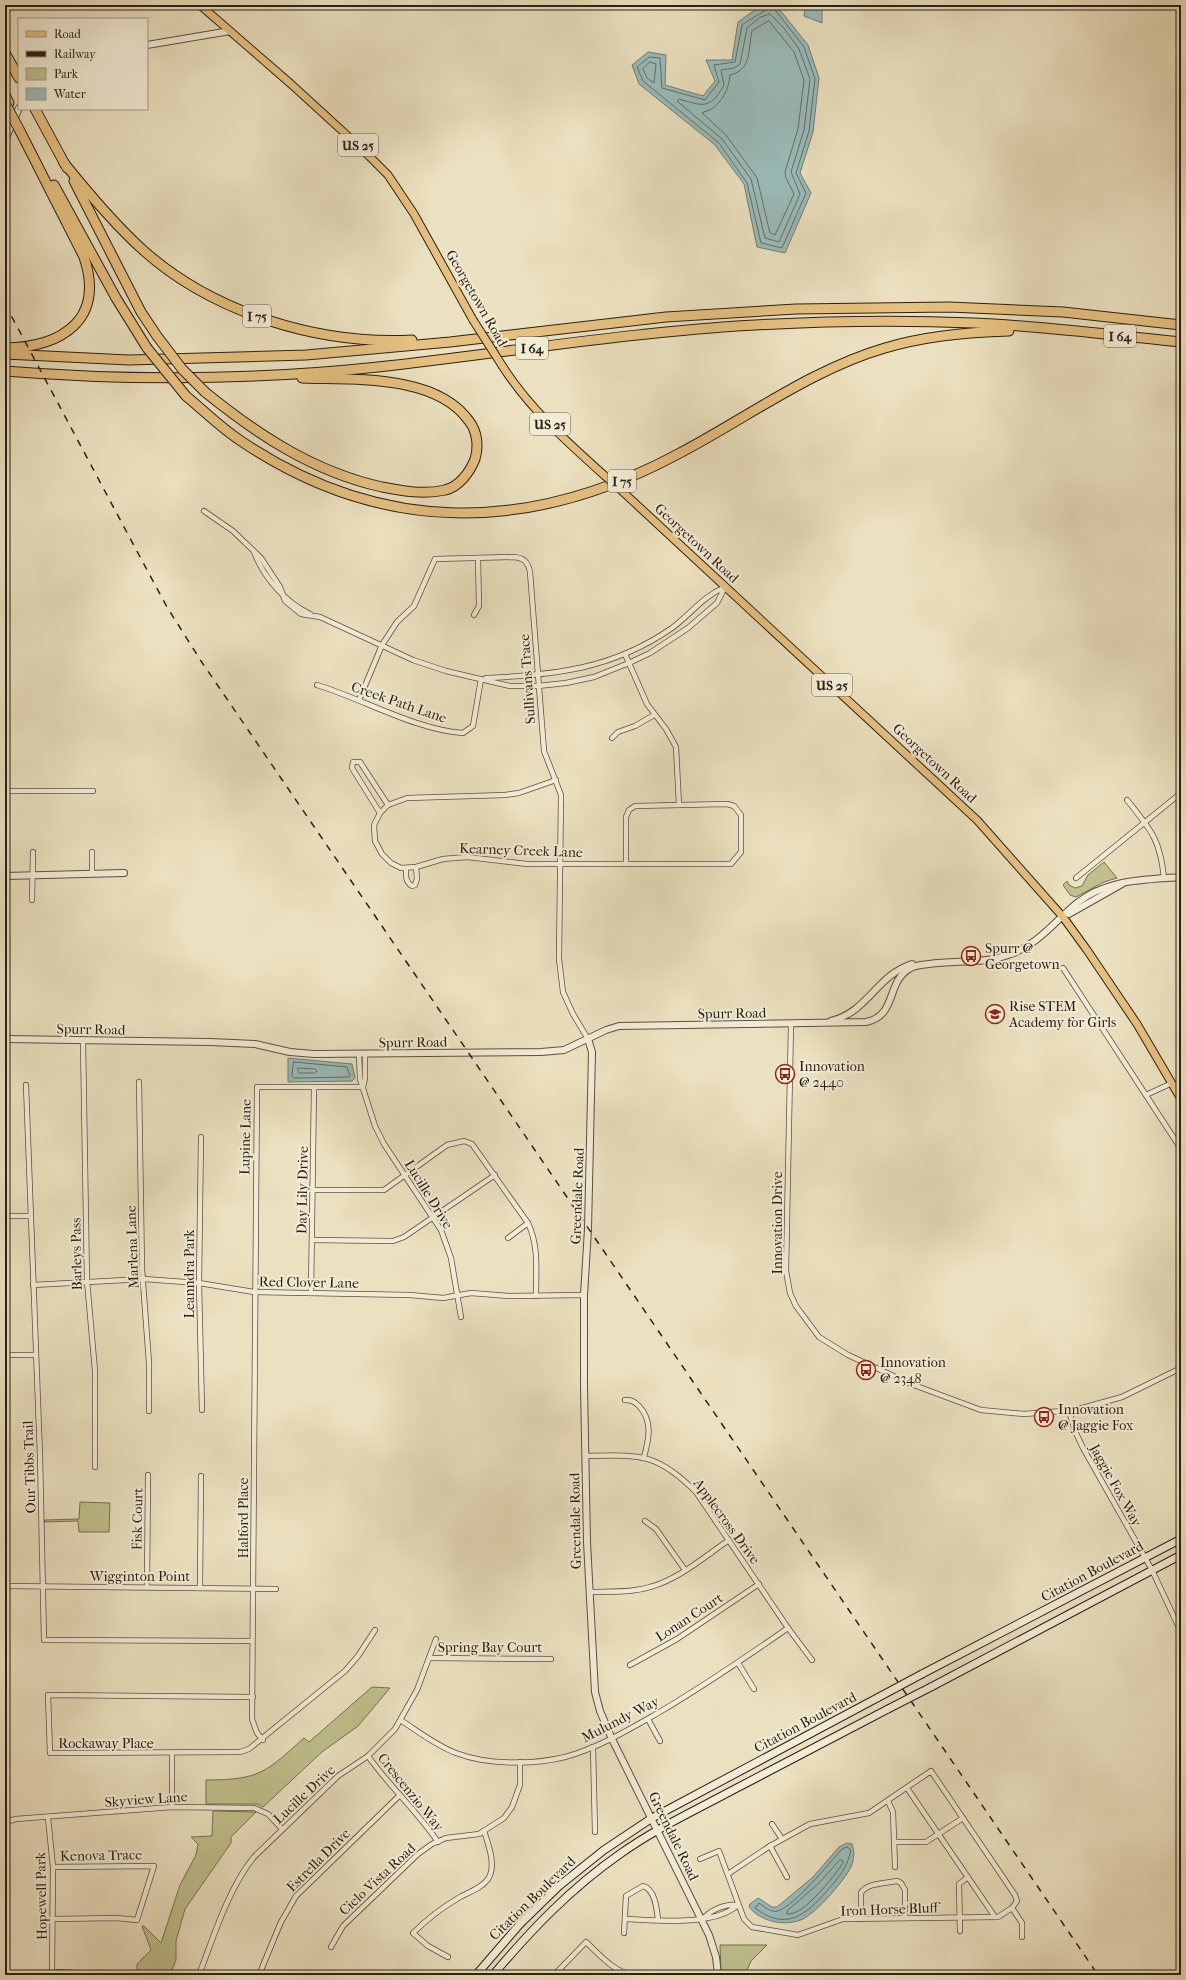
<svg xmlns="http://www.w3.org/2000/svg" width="1186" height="1980" font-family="'IM FELL French Canon',serif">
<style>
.green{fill:#bfc08c;stroke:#747050}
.water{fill:#9abbb9;stroke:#6d7d77}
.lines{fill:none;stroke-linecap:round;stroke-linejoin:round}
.shore{stroke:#626e67;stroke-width:1}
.minor-casing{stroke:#5a5040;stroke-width:6}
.tertiary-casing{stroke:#5a5040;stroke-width:8}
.secondary-casing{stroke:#2a2015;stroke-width:9}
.primary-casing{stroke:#2a2015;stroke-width:9}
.motorway-casing{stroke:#2a2015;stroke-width:11}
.minor{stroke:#f2ebd5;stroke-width:4.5}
.tertiary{stroke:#f2ebd5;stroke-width:6}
.secondary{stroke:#f2ebd5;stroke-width:7}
.primary{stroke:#e6c080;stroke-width:7}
.motorway{stroke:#e6c080;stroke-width:9}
.rail{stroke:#2a2015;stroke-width:1.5;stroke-dasharray:7 7;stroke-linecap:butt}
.secondary-bridge-casing{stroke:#2a2015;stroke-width:9;stroke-linecap:butt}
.primary-bridge-casing{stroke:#2a2015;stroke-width:9;stroke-linecap:butt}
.motorway-bridge-casing{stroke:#2a2015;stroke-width:11;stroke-linecap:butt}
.secondary-bridge{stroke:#f2ebd5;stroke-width:7}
.primary-bridge{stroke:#e6c080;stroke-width:7}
.motorway-bridge{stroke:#e6c080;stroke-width:9}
.labels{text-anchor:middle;stroke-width:4;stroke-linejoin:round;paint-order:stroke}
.shield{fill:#f2ebd5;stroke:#665d4f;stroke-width:1}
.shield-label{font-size:13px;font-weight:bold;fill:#2a2015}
.street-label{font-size:14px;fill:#2a2015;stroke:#f2ebd5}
.poi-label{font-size:14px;fill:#2a2015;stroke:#f2ebd5;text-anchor:start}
</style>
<rect width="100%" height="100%" fill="#ebe0bf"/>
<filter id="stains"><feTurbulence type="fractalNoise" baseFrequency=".005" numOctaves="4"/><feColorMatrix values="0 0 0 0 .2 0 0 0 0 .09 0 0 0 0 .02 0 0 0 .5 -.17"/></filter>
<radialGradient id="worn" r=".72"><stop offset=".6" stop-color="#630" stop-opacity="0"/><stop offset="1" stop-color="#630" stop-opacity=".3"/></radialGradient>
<g class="green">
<polygon points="1104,862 1117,878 1104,882 1076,897 1070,895 1063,885 1067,881 1069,885 1075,888 1082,886 1088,875"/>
<polygon points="80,1502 110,1503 109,1532 79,1532 78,1521 44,1522 45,1520 79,1519"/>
<path d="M372 1687 390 1688 358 1726 322 1752 263 1807 257 1804H206V1780C260 1780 266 1772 304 1738L309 1742Z"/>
<polygon points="213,1811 256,1812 231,1837 231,1843 185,1909 176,1941 176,1960 172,1970 183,1975 137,1975 137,1964 151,1950 142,1926 144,1926 161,1943 180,1885 196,1855 198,1844 191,1837 212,1836"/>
<polygon points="720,1945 767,1945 751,1961 745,1975 721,1975"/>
</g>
<g class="water">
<polygon points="771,5 776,5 808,45 819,78 813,132 800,173 811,193 785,253 757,247 744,184 715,145 639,84 632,65 648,52 666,55 665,85 703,96 715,81 706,60 732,60 738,22 755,10"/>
<polygon points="805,5 822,5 822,23 804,16"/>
<polygon points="288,1058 352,1064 355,1078 352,1081 288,1082"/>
<path d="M847 1843 852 1844C855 1851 854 1860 851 1867 843 1882 817 1912 803 1919 786 1927 761 1922 749 1907L750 1904 758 1898 772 1907H777L813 1877 839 1847Z"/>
</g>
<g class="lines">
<g class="shore">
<path d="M770 5 771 6C765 12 751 18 742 25L735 62 714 65 719 82 705 100 662 88 660 58 649 57 637 67 643 81 719 143 747 183 761 243 782 248 806 193 796 173 809 131 815 79 804 47 772 6 773 5"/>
<path d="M770 14 783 27 799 49 810 79 804 130 791 172 800 194 779 242 765 238 751 179 722 139 677 101 679 99C703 106 710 110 724 85L721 70 734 68 740 64 747 28 759 18Z"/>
<path d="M769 21 794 52 804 80 798 129 785 172 786 178 794 194 775 235 770 233 757 178 726 135 702 113C705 111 709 111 713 108 724 99 729 88 730 75 752 70 748 49 752 31Z"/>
<polygon points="650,62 656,64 654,83 647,78 643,69"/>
<polygon points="294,1062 347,1067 350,1076 348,1077 294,1078 292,1076"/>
<polygon points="298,1068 315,1069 317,1071 315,1073 299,1073"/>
<path d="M847 1847 851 1850C847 1869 838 1878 826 1892 805 1916 785 1931 755 1908L759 1903C765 1907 771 1913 778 1911 795 1905 829 1864 841 1850Z"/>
<path d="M840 1860H842L843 1863C834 1876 804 1916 787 1914V1911L819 1883Z"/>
</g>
<g class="minor-casing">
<g id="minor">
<polyline points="204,511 233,531 261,558 280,587 285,601 301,614 320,617 413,660 446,671 510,686 538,686 566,683 594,677 629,663 650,653 688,628 717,603 725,587"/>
<path d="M254 552C264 578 285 602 310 614"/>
<polyline points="474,615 479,606 478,558"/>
<polyline points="625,654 647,704 666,729 676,747 679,805"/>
<path d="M486 678C555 675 613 669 672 628 691 614 702 597 725 587"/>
<path d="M317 685C363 699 416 730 463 733L473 726 481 679"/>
<path d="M359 700 382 645 397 622 414 606 435 559 514 557C524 558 528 562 530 572L544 751 561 795 559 959 563 992 573 1014 588 1039"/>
<polyline points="612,738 618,732 635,726 654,715"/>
<polyline points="556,780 519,793 505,795 407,798 388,805 380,813 374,825 375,841 382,854 391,863 401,868 416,867 443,859 467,857 527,864 731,864 741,852 741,815 734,806 727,804 635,806 629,810 626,817 626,863"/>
<polyline points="5,791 93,791"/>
<path d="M1127 800C1151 830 1160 839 1164 878"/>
<polyline points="380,813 352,768 353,762 360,762 388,805"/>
<path d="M406 869C406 875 405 882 412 886L415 885 417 879 416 867"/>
<polyline points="92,874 92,852"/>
<polyline points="1076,878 1181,793"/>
<polyline points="32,900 33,852"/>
<polyline points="1063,968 1181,1149"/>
<polyline points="791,1025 786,1271 790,1293 796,1306 819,1337 848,1355 911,1384 981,1410 1024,1414 1075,1410 1122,1397 1181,1368"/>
<polyline points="83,1041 87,1281 95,1371 95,1467"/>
<polyline points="359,1055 360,1079 375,1126 384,1144 441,1230 451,1258 461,1317"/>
<polyline points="139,1082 142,1269 149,1363 149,1411"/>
<polyline points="26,1085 40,1456 44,1640 252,1641"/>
<polyline points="363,1087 365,1078 365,1055"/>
<polyline points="1146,1095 1172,1083"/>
<polyline points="201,1137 199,1283 202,1410"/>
<path d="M313 1190H384L447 1145 464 1141 472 1144 528 1223C539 1246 536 1271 536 1296"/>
<polyline points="5,1216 31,1216"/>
<polyline points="508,1238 528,1223"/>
<polyline points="312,1240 393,1241 404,1237 495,1175"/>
<polyline points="33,1285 144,1279 199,1283 254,1292 410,1295 443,1298 471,1293 509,1296 584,1295"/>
<polyline points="311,1293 314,1088"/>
<polyline points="5,1355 35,1355"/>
<path d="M625 1400C631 1400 634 1401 639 1406 653 1421 649 1439 644 1457"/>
<polyline points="1069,1411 1075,1431 1083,1448 1152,1570 1181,1632"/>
<path d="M586 1456C639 1455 656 1452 696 1492L788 1628 812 1660"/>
<polyline points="645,1521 656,1529 685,1570"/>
<polyline points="5,1586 276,1589"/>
<polyline points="147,1587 148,1475"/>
<polyline points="200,1588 201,1476"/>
<path d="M589 1592C609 1591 631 1593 650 1587 679 1579 704 1557 729 1540"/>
<polyline points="429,1658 551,1659"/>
<polyline points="738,1663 754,1689"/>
<polyline points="630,1665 677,1639 759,1584"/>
<polyline points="253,1697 48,1695 50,1753 240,1752 249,1749 345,1671 358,1656 375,1630"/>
<polyline points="648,1719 660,1741"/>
<path d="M402 1721C419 1732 437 1746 456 1753 487 1765 533 1765 565 1757 598 1748 628 1730 658 1713 702 1687 745 1658 788 1628"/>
<polyline points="263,1740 257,1733 252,1719 257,1087 363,1087"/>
<polyline points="593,1747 595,1832"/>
<polyline points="172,1754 172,1807"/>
<path d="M368 1756C389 1786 417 1811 438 1842"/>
<polyline points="907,1788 995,1917"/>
<polyline points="888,1801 893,1812 895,1867"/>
<polyline points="48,1818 53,1867 52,1975"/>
<polyline points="5,1822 16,1819 172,1807 254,1808 268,1814 282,1829"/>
<polyline points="772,1824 782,1839"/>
<polyline points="895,1842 926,1842 963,1818"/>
<polyline points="770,1846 787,1877"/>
<polyline points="700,1859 719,1851 744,1919 752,1927 798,1935 843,1919 998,1917 1012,1908 1017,1901 1015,1895 931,1771 869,1813 810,1824 770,1846 728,1874"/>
<polyline points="53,1867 154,1866 137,1920 116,1918 54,1919"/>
<polyline points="1012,1908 1022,1923 1022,1937"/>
<path d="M625 1919C656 1920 713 1927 738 1905 726 1903 710 1910 702 1920"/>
<path d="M861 1919V1893C866 1883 887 1883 897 1881L901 1883 905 1890V1918"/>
<polyline points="960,1931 959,1884 968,1877"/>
<path d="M624 1933 626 1896 643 1886C655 1889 657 1909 658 1920"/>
<polyline points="331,1947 343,1926 418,1854 432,1844 446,1838 479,1834 504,1818 512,1807 520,1785 520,1762"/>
<path d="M448 1957 428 1946 413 1933C427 1919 443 1907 460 1897 469 1892 482 1888 488 1879 497 1866 488 1844 484 1831"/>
<polyline points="53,1972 103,1974"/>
<path d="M199 1975C213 1938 229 1887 254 1857L338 1776 368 1756 395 1729 417 1690 436 1639"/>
<polyline points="259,1975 281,1922 296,1896 400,1795"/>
<path d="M554 1975 586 1942C600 1955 613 1971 632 1975"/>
<polyline points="949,1975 1021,1975"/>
</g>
</g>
<g class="tertiary-casing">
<g id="tertiary">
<polyline points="147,45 230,31"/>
<polyline points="5,140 19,108"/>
<polyline points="5,876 124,873"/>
<polyline points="1069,914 1122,884"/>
<path d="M831 1021C868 1012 877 975 912 964"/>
<path d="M5 1039 210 1042 255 1044 290 1052 314 1054 541 1052 564 1050 606 1030 619 1026 866 1022C897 1016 886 983 909 969 915 965 923 965 929 964 955 960 983 964 1008 955 1037 946 1055 921 1077 903 1107 879 1145 880 1181 877"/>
<polyline points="588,1039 592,1052 588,1229 584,1295 584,1386 587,1542 595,1692 600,1711 612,1739 709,1935 716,1957 718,1975"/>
</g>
</g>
<g class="secondary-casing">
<g id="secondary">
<polyline points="922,1674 1181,1539"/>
<polyline points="931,1687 1181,1555"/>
<polyline points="476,1975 520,1924 559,1886 604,1850 652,1818 879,1697"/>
<path d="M493 1975C531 1930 571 1888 620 1854 655 1829 694 1811 733 1790 785 1763 836 1736 888 1709"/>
</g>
</g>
<g class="primary-casing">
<g id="primary">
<polyline points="200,5 291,84 361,148 388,175 414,214 473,320"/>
<path d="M503 367C530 409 567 442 605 476"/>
<polyline points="623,492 977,820 1063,917 1087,950 1137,1024 1181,1099"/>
</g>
</g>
<g class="motorway-casing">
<g id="motorway">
<polyline points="5,53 19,78"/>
<polyline points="5,95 9,103"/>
<polyline points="35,109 67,168"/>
<path d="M64 163C89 194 114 224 143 250 213 313 319 345 412 340"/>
<polyline points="74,181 141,312 157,336"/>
<polyline points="54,185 116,298 147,348"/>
<path d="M5 348C62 347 105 320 84 257L20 131"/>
<polyline points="5,354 129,360 306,355 450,342 666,317 796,309 949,307 1063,312 1181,325"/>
<path d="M5 371C128 381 255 380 378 367 504 353 629 332 755 325 828 321 901 320 974 323 1043 326 1112 335 1181 342"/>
<path d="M205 392C258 435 314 472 382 487 403 491 424 495 445 490 459 487 470 472 475 459 479 446 477 431 469 421 436 374 353 380 302 378"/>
<path d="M186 396C203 410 219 426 238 439 380 536 529 534 678 454 745 419 812 369 885 348 925 336 966 332 1009 331"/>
</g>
</g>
<use href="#minor" class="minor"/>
<use href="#tertiary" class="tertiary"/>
<use href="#secondary" class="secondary"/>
<use href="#primary" class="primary"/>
<use href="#motorway" class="motorway"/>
<polyline class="rail" points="5,304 139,555 167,607 201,661 1098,1975"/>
<g class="secondary-bridge-casing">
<g id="secondary-bridge">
<polyline points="879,1697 922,1674"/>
<polyline points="888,1709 931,1687"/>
</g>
</g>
<g class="primary-bridge-casing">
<g id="primary-bridge">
<polyline points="473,320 503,367"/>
<polyline points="605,476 623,492"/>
</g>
</g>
<g class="motorway-bridge-casing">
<g id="motorway-bridge">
<polyline points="6,105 20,131"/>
<polyline points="157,336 182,369 205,392"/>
<polyline points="147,348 186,396"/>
</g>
</g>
<use href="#secondary-bridge" class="secondary-bridge"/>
<use href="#primary-bridge" class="primary-bridge"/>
<use href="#motorway-bridge" class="motorway-bridge"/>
</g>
<defs>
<g id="bus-ring" transform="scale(1)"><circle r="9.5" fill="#f2ebd5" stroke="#8f2418" stroke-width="1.5"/><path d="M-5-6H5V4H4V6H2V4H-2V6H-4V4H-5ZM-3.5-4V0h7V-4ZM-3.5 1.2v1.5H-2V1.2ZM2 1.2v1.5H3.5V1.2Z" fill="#8f2418"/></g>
<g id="school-ring" transform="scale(1)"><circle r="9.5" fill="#f2ebd5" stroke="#8f2418" stroke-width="1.5"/><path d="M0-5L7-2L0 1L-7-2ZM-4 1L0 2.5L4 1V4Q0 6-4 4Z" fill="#8f2418"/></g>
</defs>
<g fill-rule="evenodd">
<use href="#bus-ring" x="971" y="956"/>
<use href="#school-ring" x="995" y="1014"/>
<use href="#bus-ring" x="785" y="1074"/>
<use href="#bus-ring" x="866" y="1370"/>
<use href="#bus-ring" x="1044" y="1417"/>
</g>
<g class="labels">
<g class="shield">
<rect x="338" y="134" width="40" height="22" rx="3"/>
<rect x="243" y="305" width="28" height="22" rx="3"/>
<rect x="1104" y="325" width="32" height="22" rx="3"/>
<rect x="516" y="337" width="32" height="22" rx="3"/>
<rect x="530" y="413" width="40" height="22" rx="3"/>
<rect x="608" y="470" width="28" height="22" rx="3"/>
<rect x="812" y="674" width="40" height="22" rx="3"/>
</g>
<g class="shield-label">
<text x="358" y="150">US 25</text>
<text x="257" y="321">I 75</text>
<text x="1120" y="341">I 64</text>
<text x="532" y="353">I 64</text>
<text x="550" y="429">US 25</text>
<text x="622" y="486">I 75</text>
<text x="832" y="690">US 25</text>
</g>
<g class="street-label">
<text transform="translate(477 298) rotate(60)" y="5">Georgetown Road</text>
<text transform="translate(697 543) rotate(43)" y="5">Georgetown Road</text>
<text transform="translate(527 679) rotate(-94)" y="5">Sullivans Trace</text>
<text transform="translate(399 702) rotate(19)" y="5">Creek Path Lane</text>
<text transform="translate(935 763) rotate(43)" y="5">Georgetown Road</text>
<text transform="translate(521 850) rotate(2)" y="5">Kearney Creek Lane</text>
<text transform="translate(732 1013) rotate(-1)" y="5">Spurr Road</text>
<text transform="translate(91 1029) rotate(1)" y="5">Spurr Road</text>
<text transform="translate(413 1042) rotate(-1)" y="5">Spurr Road</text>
<text transform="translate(245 1137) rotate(-89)" y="5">Lupine Lane</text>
<text transform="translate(302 1190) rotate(-89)" y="5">Day Lily Drive</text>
<text transform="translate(429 1194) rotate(58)" y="5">Lucille Drive</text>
<text transform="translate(577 1196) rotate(-88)" y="5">Greendale Road</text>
<text transform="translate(777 1223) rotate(-90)" y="5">Innovation Drive</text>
<text transform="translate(132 1247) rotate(-92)" y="5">Marlena Lane</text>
<text transform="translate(76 1254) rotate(-91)" y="5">Barleys Pass</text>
<text transform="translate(189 1274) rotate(-90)" y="5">Leanndra Park</text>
<text transform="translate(309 1282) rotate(1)" y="5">Red Clover Lane</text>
<text transform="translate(29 1467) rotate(-92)" y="5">Our Tibbs Trail</text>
<text transform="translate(1116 1485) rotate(61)" y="5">Jaggie Fox Way</text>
<text transform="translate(243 1518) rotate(-90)" y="5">Halford Place</text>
<text transform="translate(137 1519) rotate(-89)" y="5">Fisk Court</text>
<text transform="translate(575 1521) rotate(-91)" y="5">Greendale Road</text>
<text transform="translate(727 1521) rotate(54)" y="5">Applecross Drive</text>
<text transform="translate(1092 1571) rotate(-28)" y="5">Citation Boulevard</text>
<text x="140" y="1581">Wigginton Point</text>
<text transform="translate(689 1617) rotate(-33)" y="5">Lonan Court</text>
<text x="490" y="1652">Spring Bay Court</text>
<text transform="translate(620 1719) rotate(-27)" y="5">Mulundy Way</text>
<text transform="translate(805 1722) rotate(-28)" y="5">Citation Boulevard</text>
<text x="106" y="1748">Rockaway Place</text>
<text transform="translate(411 1792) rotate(51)" y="5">Crescenzio Way</text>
<text transform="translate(304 1794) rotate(-43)" y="5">Lucille Drive</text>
<text transform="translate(146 1799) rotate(-4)" y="5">Skyview Lane</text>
<text transform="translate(674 1836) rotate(64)" y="5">Greendale Road</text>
<text transform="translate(101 1855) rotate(-1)" y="5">Kenova Trace</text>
<text transform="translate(318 1860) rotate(-45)" y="5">Estrella Drive</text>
<text transform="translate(377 1879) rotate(-43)" y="5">Cielo Vista Road</text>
<text transform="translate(41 1896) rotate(-91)" y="5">Hopewell Park</text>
<text transform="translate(532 1898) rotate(-44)" y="5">Citation Boulevard</text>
<text transform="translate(889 1909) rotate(-2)" y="5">Iron Horse Bluff</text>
</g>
<g class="poi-label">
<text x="985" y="953">Spurr @<tspan x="985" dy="16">Georgetown</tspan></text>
<text x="1009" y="1011">Rise STEM<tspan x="1009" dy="16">Academy for Girls</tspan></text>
<text x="799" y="1071">Innovation<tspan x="799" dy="16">@ 2440</tspan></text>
<text x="880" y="1367">Innovation<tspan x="880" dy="16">@ 2348</tspan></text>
<text x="1058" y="1414">Innovation<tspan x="1058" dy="16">@ Jaggie Fox</tspan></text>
</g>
</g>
<rect width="1186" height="1980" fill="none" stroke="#ebe0bf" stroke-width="20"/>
<rect x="6" y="6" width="1174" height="1968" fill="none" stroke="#2a2015" stroke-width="2"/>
<rect x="10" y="10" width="1166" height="1960" fill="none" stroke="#2a2015"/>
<rect x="18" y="18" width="130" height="92" fill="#f2ebd5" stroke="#a29a88"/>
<rect x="26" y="31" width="20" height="6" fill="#e6c080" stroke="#a29a88"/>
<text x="54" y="38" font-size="12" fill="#2a2015">Road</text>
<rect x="26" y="51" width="20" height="6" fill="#2a2015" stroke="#a29a88"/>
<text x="54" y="58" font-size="12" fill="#2a2015">Railway</text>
<rect x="26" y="68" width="20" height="12" fill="#bfc08c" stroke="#a29a88"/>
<text x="54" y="78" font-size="12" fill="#2a2015">Park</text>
<rect x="26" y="88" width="20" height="12" fill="#9abbb9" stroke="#a29a88"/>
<text x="54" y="98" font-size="12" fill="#2a2015">Water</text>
<rect width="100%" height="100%" filter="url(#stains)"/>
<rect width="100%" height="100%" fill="url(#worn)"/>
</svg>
